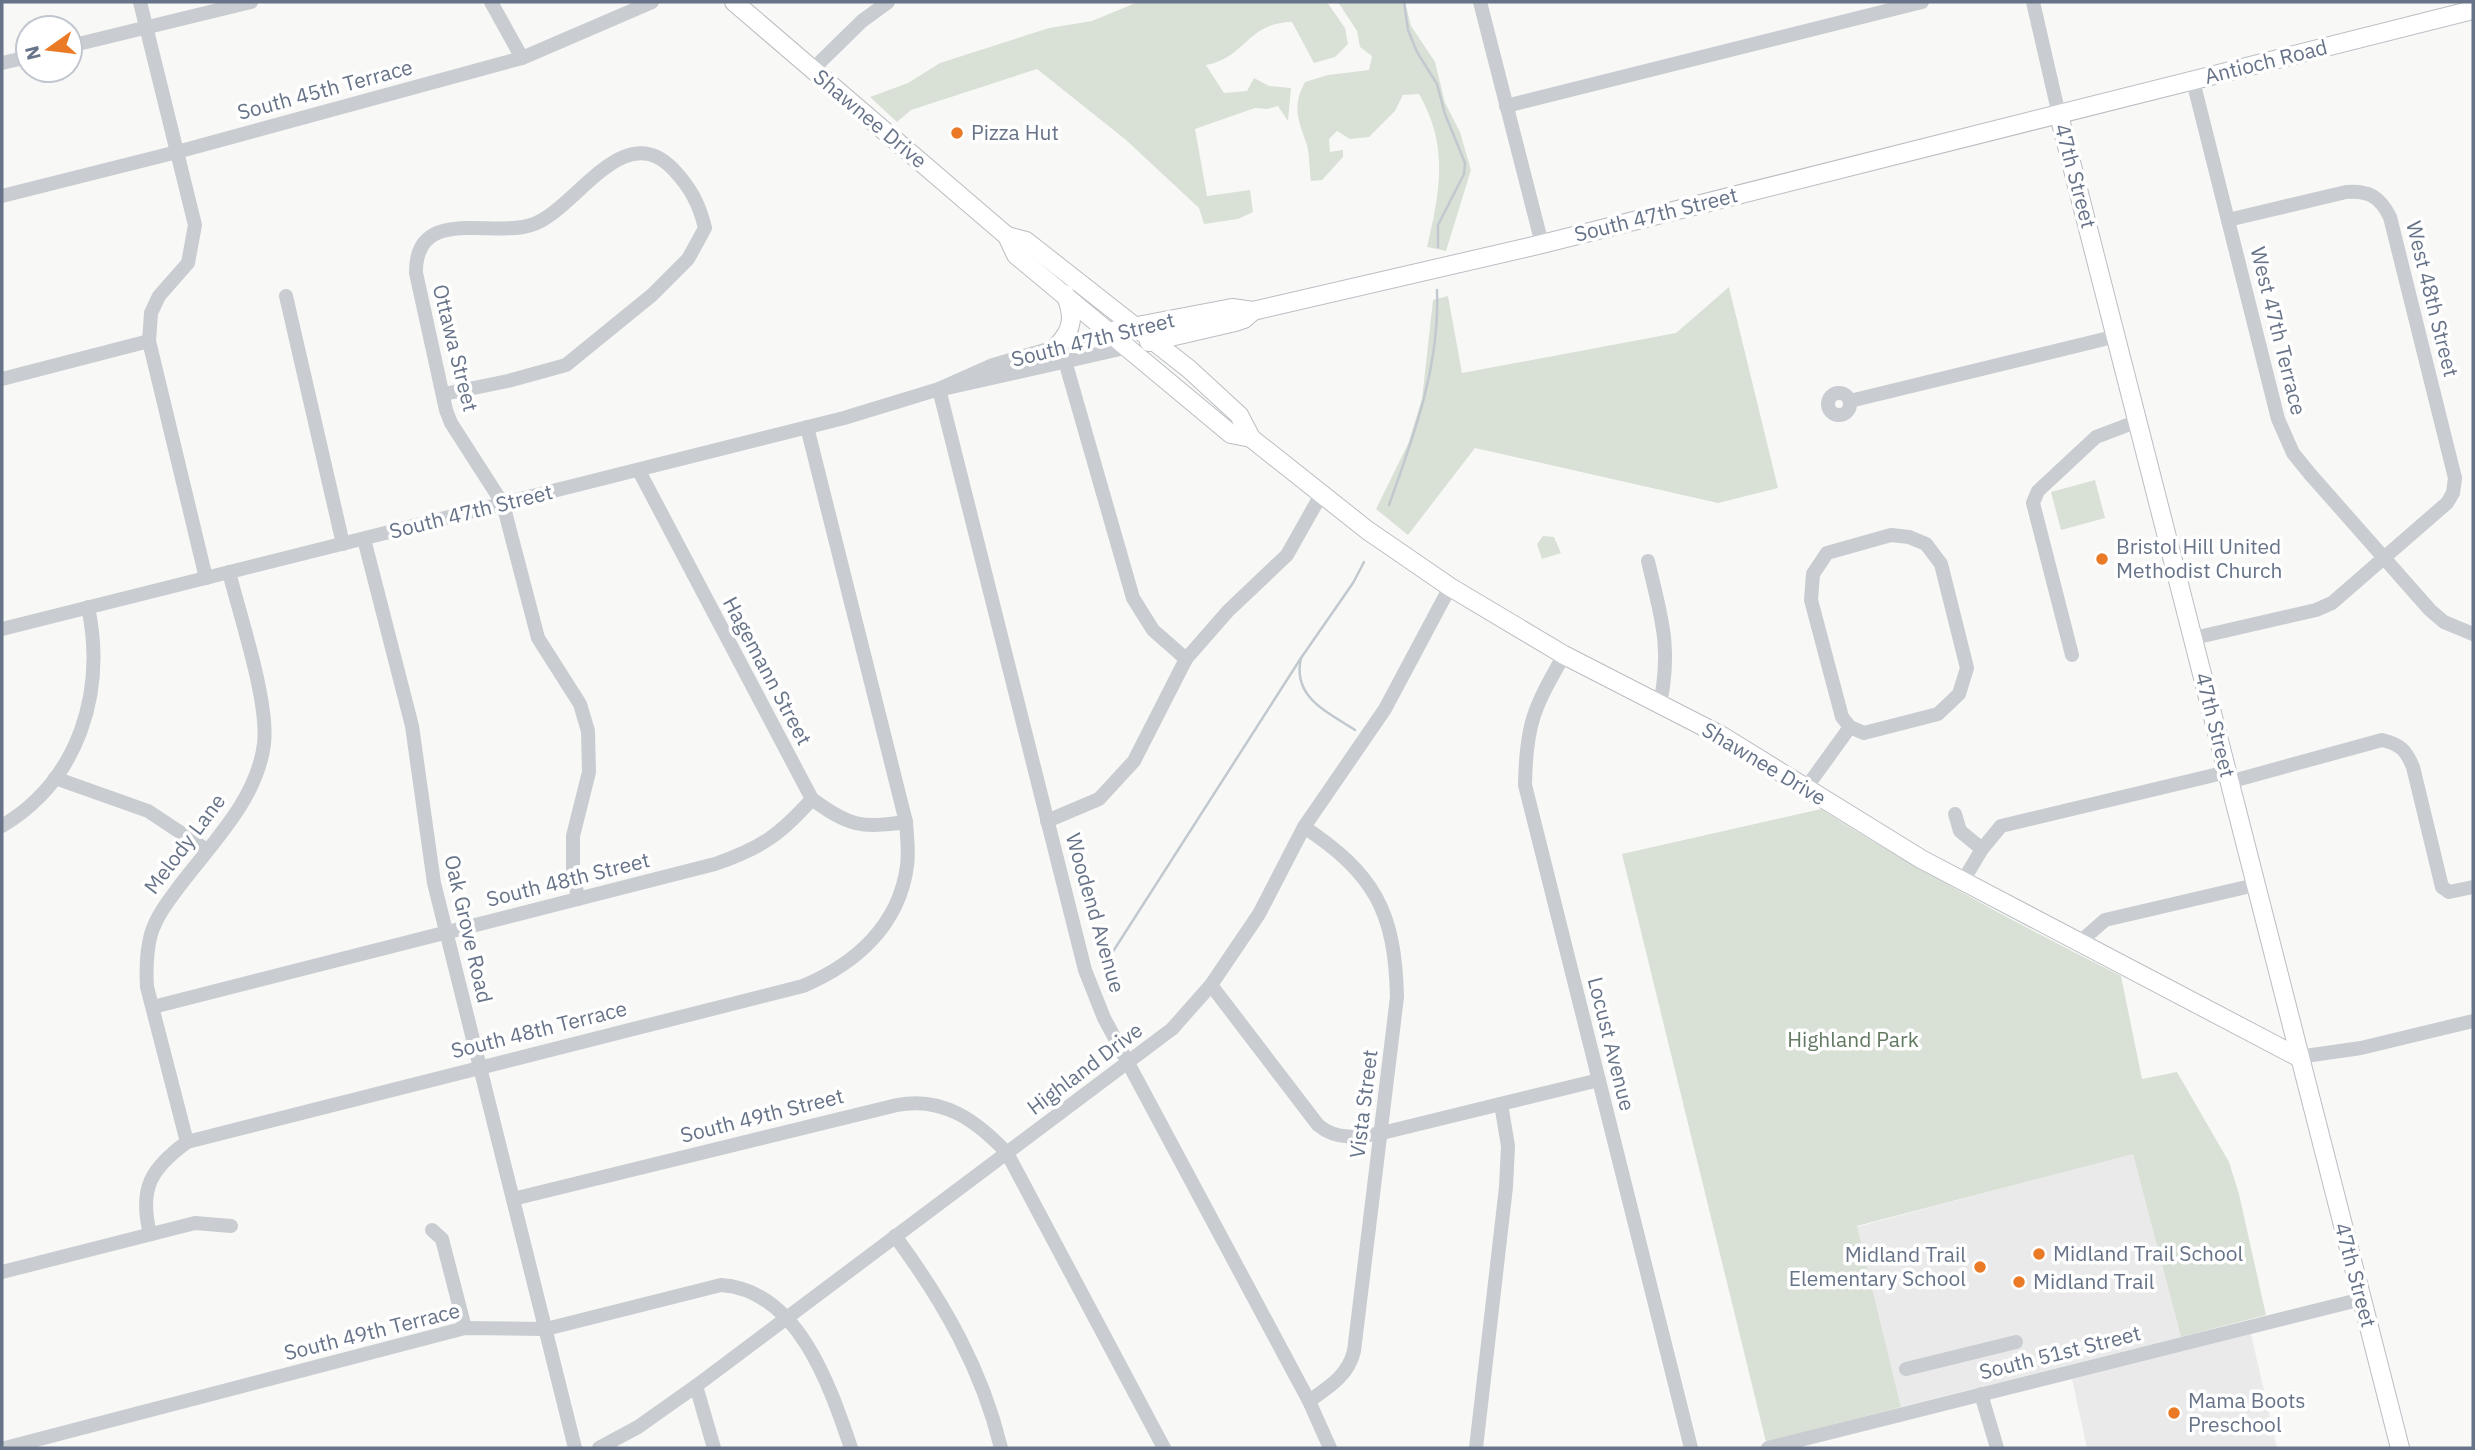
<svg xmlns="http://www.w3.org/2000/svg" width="2475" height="1450" font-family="'IBM Plex Sans',sans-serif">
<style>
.built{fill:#e9eae9}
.green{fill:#d9e1d7}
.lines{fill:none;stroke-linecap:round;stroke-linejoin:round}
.stream{stroke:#c1c9cf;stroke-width:2.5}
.major-casing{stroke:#babdc2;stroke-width:20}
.minor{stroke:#c9ccd0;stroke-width:14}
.major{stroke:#fff;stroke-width:18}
.poi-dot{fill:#ea7a25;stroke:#fff;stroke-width:2.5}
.labels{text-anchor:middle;stroke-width:7;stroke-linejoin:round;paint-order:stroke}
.street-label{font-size:21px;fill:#677388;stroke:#fff}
.poi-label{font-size:21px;fill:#677388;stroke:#fff;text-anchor:start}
.park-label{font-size:21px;fill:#627a62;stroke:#fff}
</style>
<rect width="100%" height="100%" fill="#f8f9f6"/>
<g class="built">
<polygon points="2133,1153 2181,1337 1901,1407 1857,1227"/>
<polygon points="2251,1334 2277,1448 2087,1448 2072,1379"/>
</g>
<g class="green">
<path d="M1138 2H1327L1345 28 1348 44 1335 57 1314 63 1292 22C1246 23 1247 57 1206 65L1224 93 1247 91 1254 78 1269 86 1291 88 1288 121 1278 106 1267 109 1255 108 1195 129 1207 196 1250 190 1253 212 1238 219 1204 224 1199 208 1126 140 1037 69 911 110 897 122 870 97 908 83 940 63 1049 28 1092 21Z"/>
<path d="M1338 2H1405L1411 26 1435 62 1445 103 1460 132 1471 170 1446 251 1427 247C1440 192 1449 146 1419 94L1403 95 1395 111 1369 137 1350 139 1337 131 1329 139 1330 152 1343 150V157L1322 180 1311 181C1309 169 1310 154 1306 142 1298 119 1292 106 1305 82L1328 75 1369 70 1372 56 1360 47 1357 31Z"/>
<polygon points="1729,287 1778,488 1718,503 1475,448 1408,535 1376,509 1408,444 1422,399 1433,300 1448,296 1462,373 1676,333"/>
<polygon points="2095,480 2105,518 2061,530 2051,492"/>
<polygon points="1543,536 1554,537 1561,553 1542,559 1537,544"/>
<path d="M1821 809C1918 871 2018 924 2121 976L2142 1079 2177 1072 2229 1162 2239 1194 2266 1315 2181 1337 2133 1154 1857 1226 1901 1407 1766 1442 1622 854Z"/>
</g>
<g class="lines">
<g class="stream">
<polyline points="1404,2 1408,30 1417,52 1437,84 1445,114 1465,163 1464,174 1438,225 1438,247"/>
<path d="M1389 505C1414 435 1440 366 1437 290"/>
<path d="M1355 730C1326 711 1292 697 1301 658L1353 583 1364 562"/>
<polyline points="1105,964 1301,658"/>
</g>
<g class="major-casing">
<g id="major">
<polyline points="734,2 1007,236 1016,255 1231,434 1251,438"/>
<polyline points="2059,115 2400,1448"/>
<polyline points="1007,236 1026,241 1189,369 1239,415 1251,438 1367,530 1450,587 1564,655 1722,736 1921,859 2298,1057"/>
<polyline points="1111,331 1232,308 1253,311 1542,244 2473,10"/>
<polyline points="1149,342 1235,322 1244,319 1253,311"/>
<path d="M1057 346C1074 329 1074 315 1065 294"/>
</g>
</g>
<g class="minor">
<polyline points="140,2 195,225 188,263 159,296 151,313 149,341 206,578"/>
<polyline points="491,2 522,58"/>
<polyline points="1480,2 1542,244"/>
<polyline points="2033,2 2059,115"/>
<polyline points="70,46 251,2"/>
<polyline points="2,63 28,57"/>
<polyline points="812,70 862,21 888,2"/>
<polyline points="2193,81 2278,419 2293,453 2310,474 2430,610 2444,622 2473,634"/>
<polyline points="1506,106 1922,2"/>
<polyline points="2,196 177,152 522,58 652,2"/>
<polyline points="286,296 343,544"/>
<polyline points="1065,361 1133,598 1153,630 1186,659"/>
<polyline points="2,379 149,341"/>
<polyline points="947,388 1129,347"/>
<polyline points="939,389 1085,970 1104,1018 1309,1401 1330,1448"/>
<circle cx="1839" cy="404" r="11"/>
<path d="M444 394 508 381 566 365 652 295 688 259 705 228C699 203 690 187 673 169 622 116 575 212 531 225 491 238 415 205 416 273L446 410 451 423 503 504 538 638 580 704 588 731 589 772 573 836V868L578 899"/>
<polyline points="1850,401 2117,336"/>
<path d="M639 471 812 799C850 827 861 828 906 822"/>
<polyline points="364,539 412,726 434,883 575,1448"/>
<path d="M1648 561C1661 617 1672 646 1660 704"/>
<polyline points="2,629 844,418 939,389 993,365 1111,331"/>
<path d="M2194 638 2316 610 2332 603 2447 503 2453 493 2455 478 2390 217C2380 197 2369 190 2346 192L2228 220"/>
<path d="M1564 655C1534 708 1526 723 1525 785L1691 1448"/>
<polyline points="2072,655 2033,503 2038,491 2096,437 2138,421"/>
<polyline points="55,778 148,811 207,850"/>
<path d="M2229 782 2382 740C2400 744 2406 750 2413 767L2442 887 2449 892 2473 887"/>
<polyline points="1806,788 1850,727 1864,733 1938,714 1959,694 1967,668 1941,564 1926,544 1909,537 1891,535 1827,553 1813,574 1811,600 1842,717 1850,727"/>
<polyline points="1955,814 1960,831 1982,849"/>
<polyline points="1047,821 1099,799 1134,761 1186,659 1228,611 1287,555 1322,493"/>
<path d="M2 826C79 780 106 692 88 607"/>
<path d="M1304 827C1375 874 1395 912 1397 997L1354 1351C1348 1376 1329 1387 1309 1401"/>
<polyline points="1963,881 1982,849 2001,826 2227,772"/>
<polyline points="2081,941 2105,920 2255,885"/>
<path d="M1211 985 1318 1125C1337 1141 1359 1137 1382 1133L1599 1080"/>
<path d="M153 1007 715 864C761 848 780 835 812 799"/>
<polyline points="2298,1057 2361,1048 2473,1021"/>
<path d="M187 1142 147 987C146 969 146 952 151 934 157 915 169 900 181 884 213 842 257 799 264 744 269 702 240 616 229 572"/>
<path d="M513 1199 897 1105C943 1096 977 1121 1007 1153L1164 1448"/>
<polyline points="432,1230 442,1239 465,1328"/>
<path d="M150 1234C139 1189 150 1169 187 1142L803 986C855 964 899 926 907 866 909 852 907 836 906 822L807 427"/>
<path d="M895 1236C943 1301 982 1369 1001 1448"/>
<polyline points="2,1272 195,1223 231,1226"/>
<polyline points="1906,1369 2016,1342"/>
<polyline points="696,1386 714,1448"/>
<polyline points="1981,1394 1997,1448"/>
<path d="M5 1448 465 1328 546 1329 721 1285C798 1290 830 1386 851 1448"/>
<polyline points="599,1448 638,1427 696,1386 1172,1029 1211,985 1259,914 1304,827 1385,709 1450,587"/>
<polyline points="1476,1448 1506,1187 1508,1146 1501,1104"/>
<polyline points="1768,1448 2362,1299"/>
</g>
<use href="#major" class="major"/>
</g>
<g class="poi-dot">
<circle cx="957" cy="133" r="7"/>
<circle cx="2102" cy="559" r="7"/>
<circle cx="2039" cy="1254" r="7"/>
<circle cx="1980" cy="1267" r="7"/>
<circle cx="2019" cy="1282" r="7"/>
<circle cx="2174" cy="1413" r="7"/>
</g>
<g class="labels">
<g class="street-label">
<text transform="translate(2266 62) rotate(-14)" y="7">Antioch Road</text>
<text transform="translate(325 90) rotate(-15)" y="7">South 45th Terrace</text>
<text transform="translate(870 119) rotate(40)" y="7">Shawnee Drive</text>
<text transform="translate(2075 176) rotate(75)" y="7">47th Street</text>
<text transform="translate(1656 215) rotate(-14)" y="7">South 47th Street</text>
<text transform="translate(2432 299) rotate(76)" y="7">West 48th Street</text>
<text transform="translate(2278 331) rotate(76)" y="7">West 47th Terrace</text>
<text transform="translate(1093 340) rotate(-14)" y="7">South 47th Street</text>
<text transform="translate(455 348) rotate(76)" y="7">Ottawa Street</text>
<text transform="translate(471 512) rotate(-14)" y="7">South 47th Street</text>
<text transform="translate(767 671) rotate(62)" y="7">Hagemann Street</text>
<text transform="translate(2215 725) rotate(76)" y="7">47th Street</text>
<text transform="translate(1764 764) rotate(31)" y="7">Shawnee Drive</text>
<text transform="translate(185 844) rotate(-53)" y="7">Melody Lane</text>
<text transform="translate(568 880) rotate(-14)" y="7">South 48th Street</text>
<text transform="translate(1095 913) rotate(74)" y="7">Woodend Avenue</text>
<text transform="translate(468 929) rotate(77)" y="7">Oak Grove Road</text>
<text transform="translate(539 1030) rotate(-14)" y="7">South 48th Terrace</text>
<text transform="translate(1611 1044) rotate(76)" y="7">Locust Avenue</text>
<text transform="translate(1085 1069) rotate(-37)" y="7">Highland Drive</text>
<text transform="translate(1364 1104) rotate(-83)" y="7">Vista Street</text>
<text transform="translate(762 1116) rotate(-14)" y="7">South 49th Street</text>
<text transform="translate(2355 1275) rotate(75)" y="7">47th Street</text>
<text transform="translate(372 1332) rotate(-14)" y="7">South 49th Terrace</text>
<text transform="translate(2060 1353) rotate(-14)" y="7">South 51st Street</text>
</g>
<g class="poi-label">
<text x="971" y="140">Pizza Hut</text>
<text x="2116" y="554">Bristol Hill United<tspan x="2116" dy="24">Methodist Church</tspan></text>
<text x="2053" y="1261">Midland Trail School</text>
<text x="1966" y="1262" text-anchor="end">Midland Trail<tspan x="1966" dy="24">Elementary School</tspan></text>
<text x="2033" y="1289">Midland Trail</text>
<text x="2188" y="1408">Mama Boots<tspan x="2188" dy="24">Preschool</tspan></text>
</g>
<g class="park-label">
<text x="1853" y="1047">Highland Park</text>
</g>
</g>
<rect width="2475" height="1450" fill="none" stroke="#677388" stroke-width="7"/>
<g transform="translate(49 49) rotate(256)"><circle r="33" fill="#ffffff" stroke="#c2c7cf" stroke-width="2"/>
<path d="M0-5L12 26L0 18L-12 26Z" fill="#ea7a25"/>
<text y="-10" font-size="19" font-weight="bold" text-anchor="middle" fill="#677388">N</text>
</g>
</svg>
